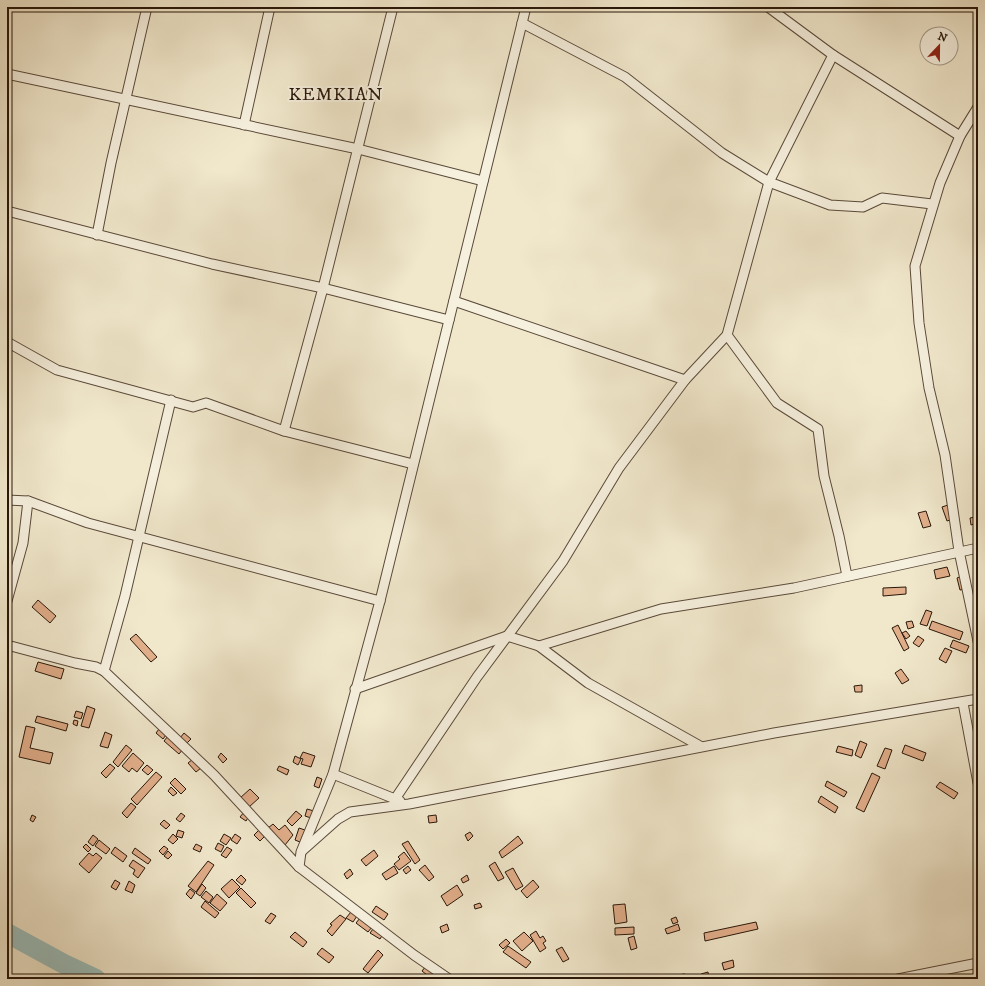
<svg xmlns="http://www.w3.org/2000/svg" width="985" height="986" font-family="'IM FELL DW Pica',serif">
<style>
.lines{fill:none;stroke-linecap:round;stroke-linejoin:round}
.river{stroke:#9bbfbc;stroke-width:20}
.building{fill:#e2af8b;stroke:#281609}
.street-casing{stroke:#5a4a3a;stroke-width:11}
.street{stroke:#f6f0de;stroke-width:9}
.labels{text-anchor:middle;stroke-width:4;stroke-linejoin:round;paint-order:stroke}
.neighbourhood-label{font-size:18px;letter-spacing:1px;fill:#281609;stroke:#f6f0de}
</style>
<rect width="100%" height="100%" fill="#f1e8cc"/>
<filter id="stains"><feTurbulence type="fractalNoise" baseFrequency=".005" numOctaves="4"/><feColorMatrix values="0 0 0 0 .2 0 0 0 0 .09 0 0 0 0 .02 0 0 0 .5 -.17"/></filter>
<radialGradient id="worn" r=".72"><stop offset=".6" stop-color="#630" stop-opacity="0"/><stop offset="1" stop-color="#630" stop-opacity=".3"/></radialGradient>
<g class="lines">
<polyline class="river" points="7,933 64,964 96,979"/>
</g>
<g class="building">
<polygon points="951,504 956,518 947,521 942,507"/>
<polygon points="926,511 931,526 923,528 918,513"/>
<polygon points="975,517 977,523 971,525 970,518"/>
<polygon points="947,567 950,576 936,579 934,570"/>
<polygon points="962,576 966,589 960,590 957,578"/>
<polygon points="906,587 906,594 883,596 883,588"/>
<polygon points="38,600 56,616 50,623 32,607"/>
<polygon points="926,610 932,612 927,626 920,624"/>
<polygon points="912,621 914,627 908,629 906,622"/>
<polygon points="932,621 963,632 960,640 929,629"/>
<polygon points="898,625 909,648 904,651 892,628"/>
<polygon points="906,631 910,636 906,639 902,633"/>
<polygon points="136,634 157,657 151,662 130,639"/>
<polygon points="918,636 924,640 919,647 913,643"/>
<polygon points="953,640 969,646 966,653 950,647"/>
<polygon points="945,648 952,651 946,663 939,659"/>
<polygon points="38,662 64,669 61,679 35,671"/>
<polygon points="901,669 909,680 902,684 895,673"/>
<polygon points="862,685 862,692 855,692 854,686"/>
<polygon points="87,706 95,709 89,728 81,726"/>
<polygon points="76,711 83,713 81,719 74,717"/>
<polygon points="37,716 68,724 66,731 35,722"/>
<polygon points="74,720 78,721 77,726 73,724"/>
<polygon points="26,726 35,728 30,748 53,753 50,764 19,757"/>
<polygon points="159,729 166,735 163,739 156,733"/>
<polygon points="105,732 112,735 108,748 100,746"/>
<polygon points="184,733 191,739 186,744 180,738"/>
<polygon points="168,736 183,749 179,754 164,741"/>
<polygon points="860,741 867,744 861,758 855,755"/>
<polygon points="126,745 132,750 118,767 113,762"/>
<polygon points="905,745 926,753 923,761 902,753"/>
<polygon points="838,746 853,750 852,756 836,752"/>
<polygon points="885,748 892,750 885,769 877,766"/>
<polygon points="303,752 315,756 311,767 301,764 303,759 300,758"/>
<polygon points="133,753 144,763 137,772 132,768 129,772 122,766"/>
<polygon points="221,753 227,759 223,763 218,757"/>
<polygon points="295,756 301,759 298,765 293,762"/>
<polygon points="193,759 201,768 196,772 188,763"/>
<polygon points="110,764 115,768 106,778 101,773"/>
<polygon points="147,765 153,770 148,775 142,770"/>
<polygon points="279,766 289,770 287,775 277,770"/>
<polygon points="156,772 162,777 137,805 131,799"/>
<polygon points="872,773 880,777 864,812 856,808"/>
<polygon points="317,777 322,779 319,788 314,786"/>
<polygon points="175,778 186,789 181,794 170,783"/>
<polygon points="827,781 847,792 844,797 825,786"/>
<polygon points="940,782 958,793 954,799 936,787"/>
<polygon points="171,787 177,793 173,796 168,791"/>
<polygon points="250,789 259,798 249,807 240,798"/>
<polygon points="821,796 838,807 835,813 818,802"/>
<polygon points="131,803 136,807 127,818 122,813"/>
<polygon points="307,809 314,811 311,818 305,816"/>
<polygon points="296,811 302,816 292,826 287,821"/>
<polygon points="244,812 249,816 246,821 240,817"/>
<polygon points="181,813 185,816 180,822 176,819"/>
<polygon points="32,815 36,817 33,822 30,820"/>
<polygon points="436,815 437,822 429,823 428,816"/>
<polygon points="164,820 170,825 166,829 160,824"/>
<polygon points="273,824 279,830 285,825 293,835 285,845 268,828"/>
<polygon points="299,828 305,830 300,842 295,840"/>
<polygon points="178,830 184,832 182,838 176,836"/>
<polygon points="259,830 265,836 260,841 254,835"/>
<polygon points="470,832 473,836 468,841 465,835"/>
<polygon points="173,834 178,839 173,844 168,840"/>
<polygon points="224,834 231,838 226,845 220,841"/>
<polygon points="235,834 241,838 237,844 231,840"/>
<polygon points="93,835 98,839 93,846 88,842"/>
<polygon points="518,836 523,843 502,858 499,852"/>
<polygon points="99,840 110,849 106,854 95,846"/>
<polygon points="408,841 420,860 415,864 402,844"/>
<polygon points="218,843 224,846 221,852 215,849"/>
<polygon points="86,844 91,849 88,852 83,847"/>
<polygon points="196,844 202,847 200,852 193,849"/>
<polygon points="164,846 168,849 163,855 159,851"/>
<polygon points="115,847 127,856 123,862 111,853"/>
<polygon points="227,847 232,850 226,858 221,855"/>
<polygon points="135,848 151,860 148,864 132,853"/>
<polygon points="374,850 378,856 366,866 361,860"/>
<polygon points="168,851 172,855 168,859 164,856"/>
<polygon points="404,852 411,861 399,870 394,864 400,859 398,857"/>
<polygon points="89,853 93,856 96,853 102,858 89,873 79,864"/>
<polygon points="133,860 145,868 138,878 133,874 135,870 129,866"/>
<polygon points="208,861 214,865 196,892 188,886"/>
<polygon points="495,862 504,878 498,881 489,866"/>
<polygon points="425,865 434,877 429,881 419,870"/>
<polygon points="394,866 398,873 386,880 382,874"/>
<polygon points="408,866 411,870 406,874 403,870"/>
<polygon points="513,868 523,886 516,890 505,872"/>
<polygon points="350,869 353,874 347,879 344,874"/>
<polygon points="241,875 246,880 242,885 236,880"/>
<polygon points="467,875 469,880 463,883 461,879"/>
<polygon points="232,879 240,887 229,898 221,889"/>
<polygon points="115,880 120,883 116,890 111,887"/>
<polygon points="533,880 539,887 527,898 521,891"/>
<polygon points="129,881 135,885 132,893 125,890"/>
<polygon points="202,884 206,888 200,896 196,893"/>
<polygon points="457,885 463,895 447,906 441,896"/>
<polygon points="241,888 256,903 251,908 236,893"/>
<polygon points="190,889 195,893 191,899 186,894"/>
<polygon points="206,891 213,897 209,903 201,897"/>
<polygon points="217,894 227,903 220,911 210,903"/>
<polygon points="205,901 219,913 215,918 201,907"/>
<polygon points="480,903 482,907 475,909 474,905"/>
<polygon points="625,904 627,922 615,924 613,905"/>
<polygon points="376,906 388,914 384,920 372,912"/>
<polygon points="351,912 357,916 353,922 346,918"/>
<polygon points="271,913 276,916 270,924 265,921"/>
<polygon points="340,915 346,919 332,936 327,931 332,925 330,924"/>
<polygon points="676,917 678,922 673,924 671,919"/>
<polygon points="360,918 372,927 368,932 356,923"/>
<polygon points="756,922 758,929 705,941 704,933"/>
<polygon points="447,924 449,930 442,933 440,927"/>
<polygon points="678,924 680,930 667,934 665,929"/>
<polygon points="634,927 634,934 615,935 615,928"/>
<polygon points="373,929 383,934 380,939 370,933"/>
<polygon points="536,931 540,938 543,936 546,941 543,943 546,948 540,952 530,935"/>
<polygon points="295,932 307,942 303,947 290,937"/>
<polygon points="524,932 533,941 522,951 513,941"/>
<polygon points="634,936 637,948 631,950 628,938"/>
<polygon points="506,939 510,943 503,949 499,945"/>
<polygon points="508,946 531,962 526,968 503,952"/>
<polygon points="562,947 569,959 563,962 556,950"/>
<polygon points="322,948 334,957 329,963 317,954"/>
<polygon points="378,950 383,955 368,973 363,969"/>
<polygon points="733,960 734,967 724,970 722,963"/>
<polygon points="426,966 442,979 432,979 422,971"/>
<polygon points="708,972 709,979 702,979 701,974"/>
<polygon points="685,974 685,979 668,979 667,976"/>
</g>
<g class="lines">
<g class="street-casing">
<g id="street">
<polyline points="768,7 833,55 960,136"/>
<polyline points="522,23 625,77 722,153 769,182 830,205 863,207 882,198 932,204"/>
<polyline points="7,74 358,149 483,181"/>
<polyline points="978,107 960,136 940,183 915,266 919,323 929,388 945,455 959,551 978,641"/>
<polyline points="244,125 270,7"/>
<polyline points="7,211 212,264 323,288 449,320"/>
<polyline points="97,235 111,163 147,7"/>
<polyline points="454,301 685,380"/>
<polyline points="727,335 777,403 818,429 824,476 839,536 847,576"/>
<polyline points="7,342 57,370 193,407 206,403 284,431 413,464"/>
<polyline points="284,431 323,288 393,7"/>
<polyline points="7,500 28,501 88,523 380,601"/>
<polyline points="7,601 23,543 28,501"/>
<polyline points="7,645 75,663 96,667 104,671 214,775 299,867 414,955 449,979"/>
<polyline points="539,646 661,609 794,588 978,548"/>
<polyline points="104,671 125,596 171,400"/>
<polyline points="355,689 507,636 539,646 588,683 700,746"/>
<polyline points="963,703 978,783"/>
<polyline points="333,774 400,801"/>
<polyline points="395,799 477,677 563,561 619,468 685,380 727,335 769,182 833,55"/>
<polyline points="302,851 338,819 350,812 409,804 774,733 978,699"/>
<polyline points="299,867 301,852 333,774 380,601 526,7"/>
<polyline points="898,979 978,963"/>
</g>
</g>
<use href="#street" class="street"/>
</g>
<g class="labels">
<g class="neighbourhood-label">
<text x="336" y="100">KEMKIAN</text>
</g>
</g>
<rect width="985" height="986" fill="none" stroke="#f1e8cc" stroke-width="24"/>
<rect x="8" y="8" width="969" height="970" fill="none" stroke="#281609" stroke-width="2"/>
<rect x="12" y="12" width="961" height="962" fill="none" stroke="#281609"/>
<g transform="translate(939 46) rotate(22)"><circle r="19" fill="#f6f0de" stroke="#a49989"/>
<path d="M0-3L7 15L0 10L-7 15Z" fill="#8f2418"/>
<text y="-6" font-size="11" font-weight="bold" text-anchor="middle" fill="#281609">N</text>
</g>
<rect width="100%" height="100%" filter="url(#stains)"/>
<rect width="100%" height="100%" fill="url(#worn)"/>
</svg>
